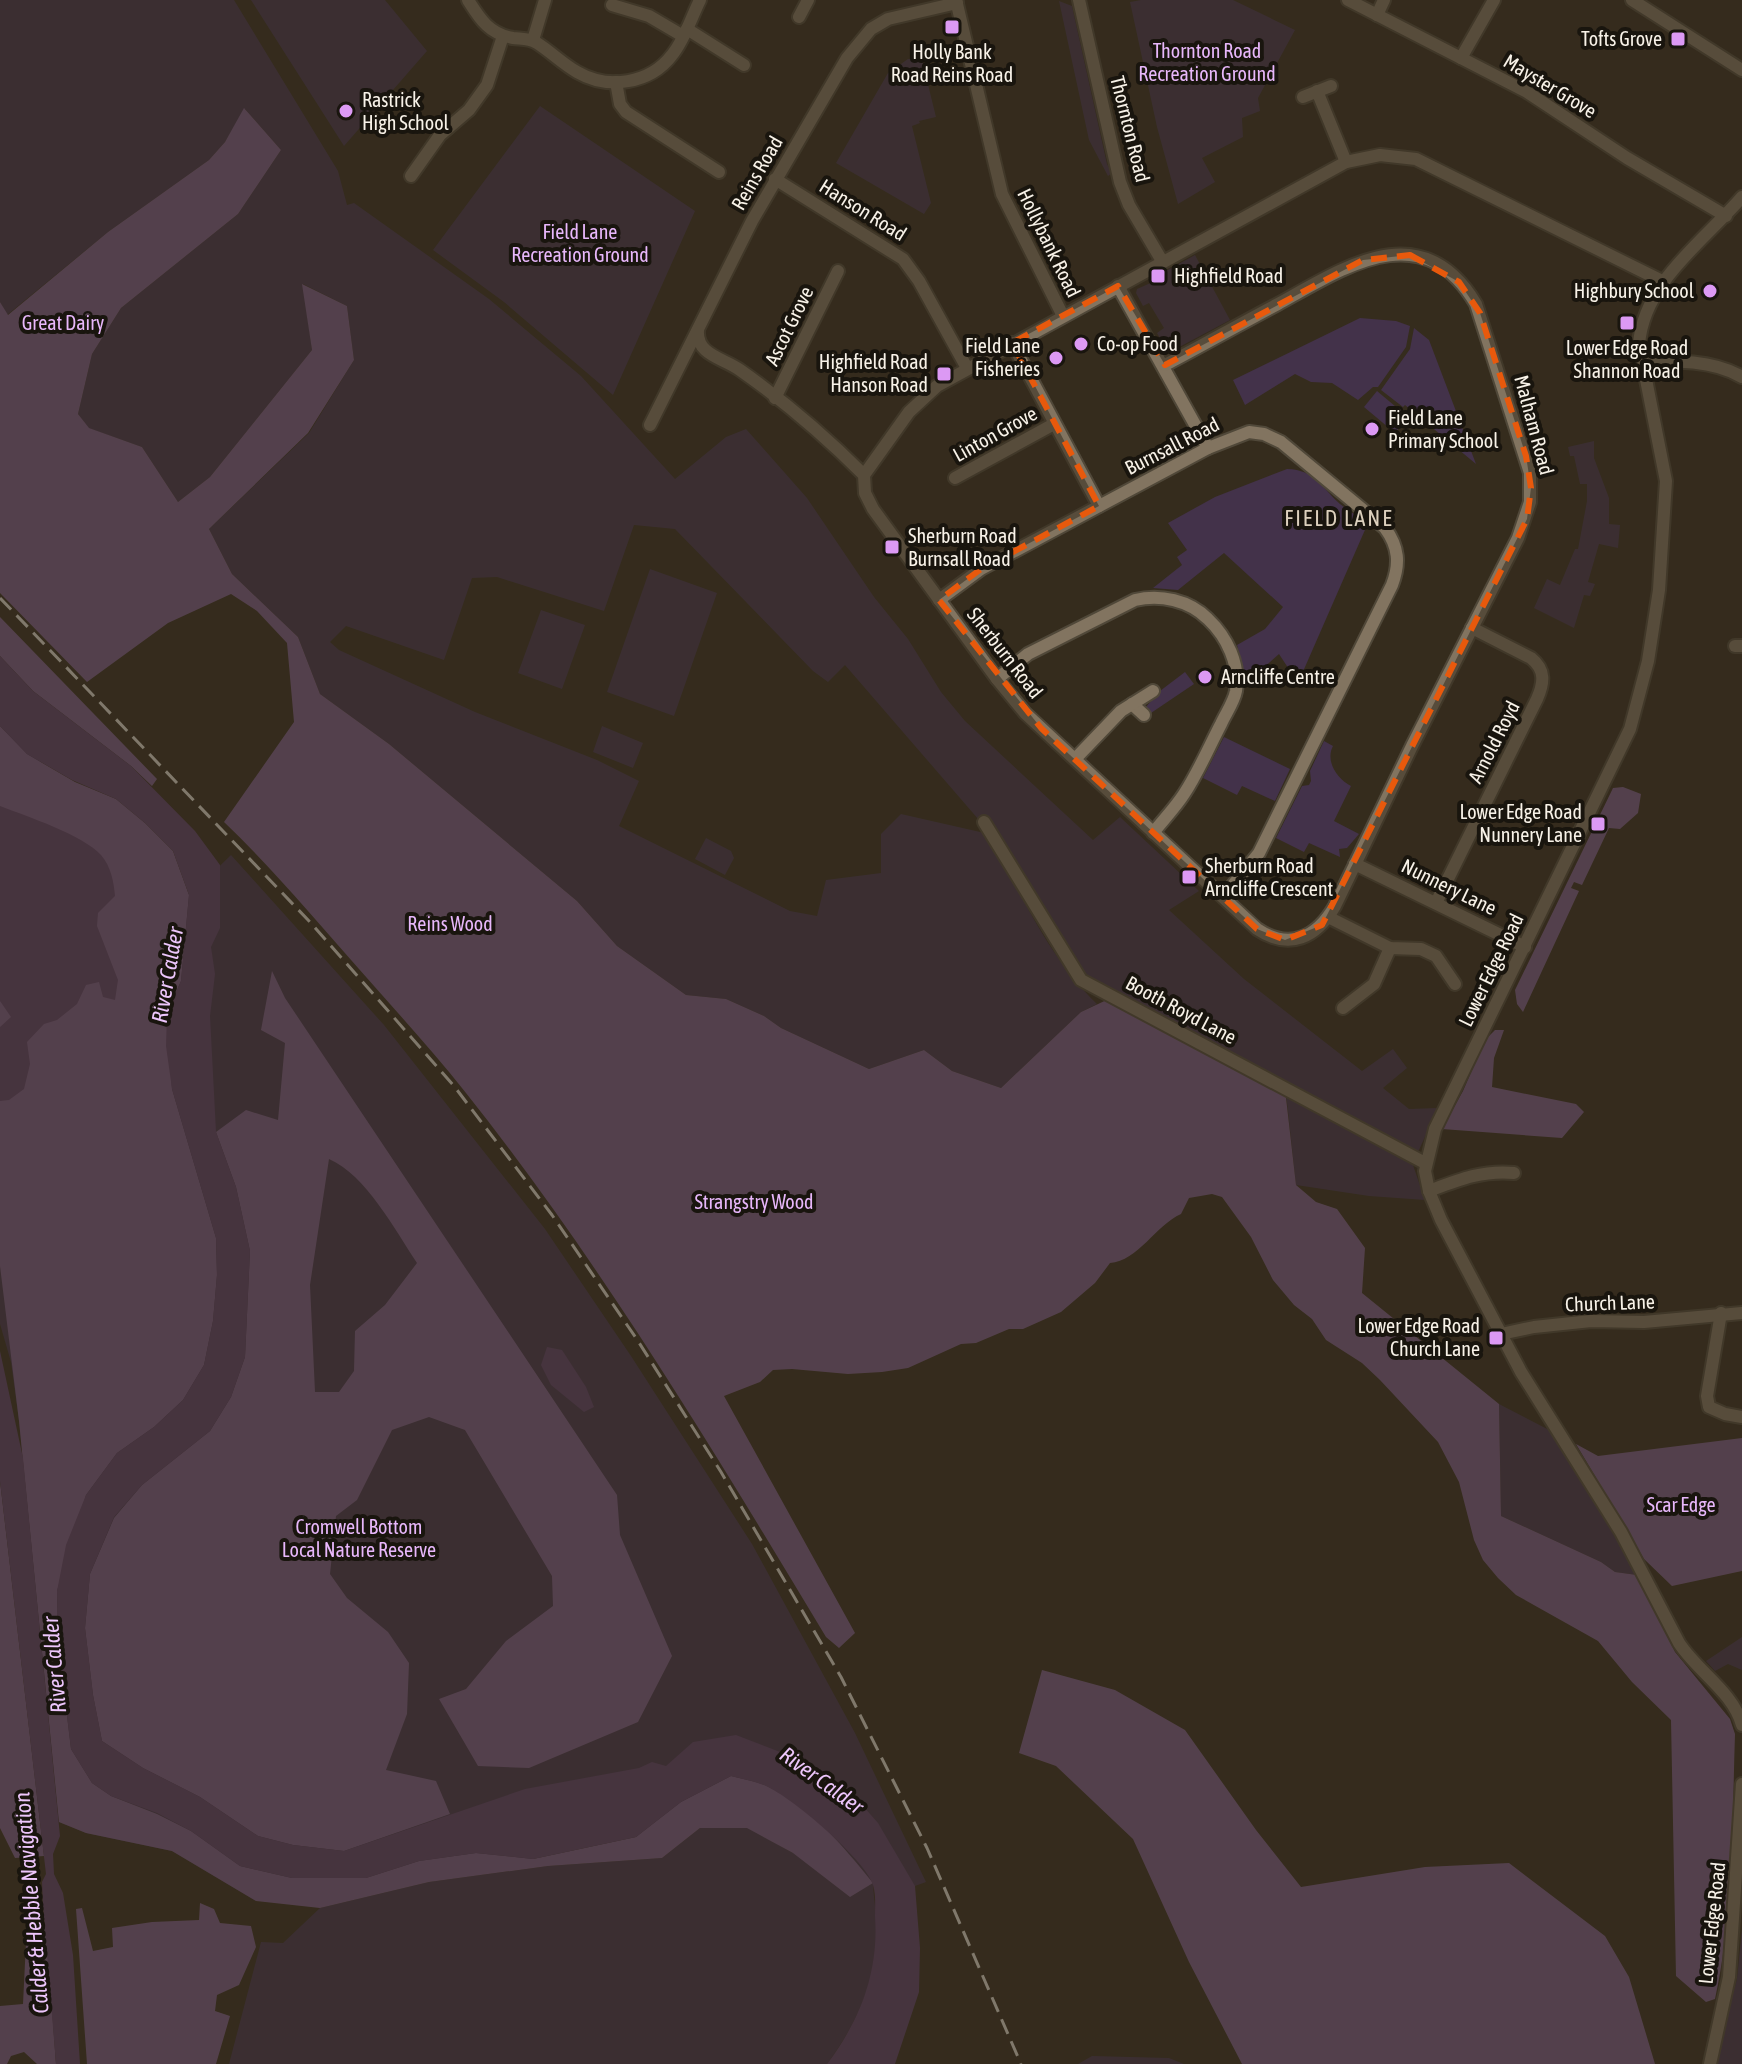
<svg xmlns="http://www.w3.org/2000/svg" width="1742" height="2064" font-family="'Asap Condensed',sans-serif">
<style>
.green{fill:#43324a}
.forest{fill:#795a85;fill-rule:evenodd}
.water{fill:#5c3e67}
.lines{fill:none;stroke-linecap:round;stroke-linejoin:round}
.minor-casing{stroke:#504839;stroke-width:16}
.minor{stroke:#827460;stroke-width:12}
.rail{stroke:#dbd5ca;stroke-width:3;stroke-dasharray:16 8;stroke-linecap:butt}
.marked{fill:none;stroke:#e8590c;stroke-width:6;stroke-dasharray:16 10;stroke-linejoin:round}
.poi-dot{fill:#dc99f4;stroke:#19150e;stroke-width:3}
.labels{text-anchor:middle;stroke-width:8;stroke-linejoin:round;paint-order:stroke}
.poi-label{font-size:20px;fill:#f8f2e8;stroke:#19150e;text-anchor:start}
.park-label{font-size:20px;fill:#e8b7fb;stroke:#19150e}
.street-label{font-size:20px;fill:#f8f2e8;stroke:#19150e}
.neighbourhood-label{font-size:22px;letter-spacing:2px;fill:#dcd0bd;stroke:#19150e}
.water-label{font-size:22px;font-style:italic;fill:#edc6fc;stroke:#19150e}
</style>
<rect width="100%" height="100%" fill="#352c1d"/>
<g class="green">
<path d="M0 0H234L338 171 347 205 354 203 489 299 581 376 675 479 726 437 746 429 807 498 874 597 908 639 941 692 965 721 1093 840 1120 817 1199 891 1169 910 1244 979 1362 1071 1393 1049 1407 1068 1383 1088 1409 1109 1438 1108 1419 1150 1415 1154 1277 1080 1276 1084 1113 997 1104 985 1084 973 1047 918 996 832 979 820 845 665 828 682 813 671 675 529 634 525 604 611 497 577 472 578 444 660 346 626 330 642 339 650 475 712 597 760 639 781 619 826 790 911 817 916 826 880 881 873V834L901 814 989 834C1020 893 1049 958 1097 1004L1081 1012 1001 1088 952 1071 924 1050 869 1069 781 1028 764 1016 726 999 686 995 617 946 577 901 389 744 320 694 298 637 232 574 209 529 309 433 354 360 347 306 303 284 312 350 210 477 178 502 142 447 88 428 78 414 92 354 121 308 238 214 281 150 245 109 225 142 209 160 108 232 7 315 0 302Z"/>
<polygon points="251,0 385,0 427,51 344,146"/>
<polygon points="1141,0 1233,0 1295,30 1258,98 1260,111 1242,118 1243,137 1202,158 1215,182 1178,204 1157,127 1130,2"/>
<polygon points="1059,1 1072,6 1107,164 1112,173 1108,176 1089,140"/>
<polygon points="908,59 922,60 936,117 919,121 920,123 912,126 931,203 924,214 836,163 888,73"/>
<polygon points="540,106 695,211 613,395 504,302 433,250"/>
<polygon points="1195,255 1230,320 1168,353 1157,333 1164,328 1149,303 1143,306 1136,293 1137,289 1164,277 1166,271"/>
<polygon points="1360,318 1396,321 1410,326 1406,347 1378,387 1373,387 1358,400 1332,383 1311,382 1295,374 1245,405 1233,380"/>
<polygon points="1414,328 1429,340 1476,464 1405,405 1403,407 1381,390 1410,349"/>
<polygon points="1377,391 1408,417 1395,433 1364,407"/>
<polygon points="1594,441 1594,458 1609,498 1609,524 1620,525 1618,548 1599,544 1588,582 1595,584 1590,596 1584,595 1574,628 1534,608 1547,579 1560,585 1575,549 1578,549 1587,501 1587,484 1580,484 1574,456 1570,456 1568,447"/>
<path d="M1287 469C1316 470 1321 487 1340 504 1349 511 1359 517 1368 523L1298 683 1279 654 1251 679 1245 676 1237 645 1265 629 1283 607 1224 553 1178 590 1153 588 1182 565 1177 557 1187 550 1168 523 1215 497Z"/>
<polygon points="650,569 717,593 674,716 607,692"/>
<polygon points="541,610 585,625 562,689 518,673"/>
<polygon points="1185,672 1194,684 1148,715 1145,708 1160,691"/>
<path d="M0 726 190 895 231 855 384 1025 545 1229 631 1356 752 1544 855 1733 926 1882 915 1886 873 1884C874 1904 879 1926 877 1946 872 1990 853 2029 827 2064H229L261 1942 283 1943 320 1908 429 1882 548 1866 662 1858 700 1828 747 1827 793 1853 767 1786 636 1837 533 1859 256 1901 172 1851 86 1833 59 1822 19 1421 11 1362 0 1324Z"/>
<polygon points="602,726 643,743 633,768 593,752"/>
<polygon points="1224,737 1290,769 1275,801 1242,786 1237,795 1203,778"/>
<path d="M1324 741 1333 746C1325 761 1337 779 1351 786L1334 821 1359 834 1347 848 1339 849 1340 857 1309 843 1304 852 1276 838 1302 786 1309 785 1311 781 1310 771Z"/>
<polygon points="706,838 731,851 734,858 725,875 695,859"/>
<polygon points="1286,1093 1413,1165 1425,1200 1369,1196 1296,1185"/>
<polygon points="1499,1404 1555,1433 1637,1575 1615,1572 1601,1562 1501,1516"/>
<polygon points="1742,1637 1742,1670 1728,1664 1715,1671 1706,1661"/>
<polygon points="1742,1929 1742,2064 1717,2064 1718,2048 1737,1979"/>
<polygon points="1092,2056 1169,2058 1184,2064 1078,2064"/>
</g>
<g class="forest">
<path d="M244 108 281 150 238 214 121 308 92 354 78 414 89 428 142 447 178 502 210 477 312 350 302 284 347 306 354 360 308 433 209 529 232 574 298 637 320 694 389 744 577 901 617 946 686 995 726 999 764 1016 781 1028 869 1069 924 1050 952 1071 1001 1088 1081 1012 1113 997 1285 1089 1296 1185 1316 1202 1337 1209 1365 1248 1362 1293 1499 1404 1501 1516 1601 1562 1615 1572 1637 1575 1675 1652 1730 1719 1735 1734C1732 1822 1734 1913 1715 1999L1706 2002 1676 1976 1671 1720 1632 1682 1598 1641 1516 1595 1498 1578 1483 1560 1474 1540 1459 1482 1438 1442 1380 1380 1362 1363 1326 1340 1312 1319 1294 1305 1273 1280 1251 1237 1222 1197 1212 1194 1189 1198 1181 1214C1156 1225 1138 1261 1110 1263L1095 1283 1061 1312 1023 1329H1009L976 1343 961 1344 908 1368 882 1372 848 1374 792 1369 773 1370 760 1382 724 1396 855 1633 839 1648 826 1637C714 1451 601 1263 466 1093 432 1050 395 1010 359 969 315 919 272 868 224 822L294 722 287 643 257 611 231 594 168 623 87 682 0 593V302L8 315 108 232 209 160 225 142Z"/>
<polygon points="0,617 157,779 152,786 131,766 33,691 0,656"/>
<path d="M0 726 27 754 75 782 116 799 145 823 173 851 189 895 181 981 167 1013 172 1089 216 1238 217 1275 213 1321 204 1365 183 1400 154 1427 117 1453 86 1495 57 1591 58 1641 71 1749 92 1783 111 1796 157 1814 191 1831 240 1866 292 1878H366L419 1861 476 1853 533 1859 636 1837 681 1802 731 1776C742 1779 756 1781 767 1786 811 1807 843 1846 873 1883L850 1897 793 1853 747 1828H700L662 1858 548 1866 429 1882 320 1908 256 1901 172 1851 86 1833 59 1822 19 1421 0 1266Z"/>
<polygon points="1623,787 1641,794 1638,813 1620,829 1609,828 1582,885 1574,882 1571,888 1579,891 1523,1012 1517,1004 1515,990 1613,788"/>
<path d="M272 971 285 998 617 1495 620 1535 672 1656 638 1722 529 1768 478 1766 439 1699 466 1689 506 1641 553 1606 552 1576 465 1430 429 1417 392 1430 357 1500 336 1516 330 1574 347 1598 388 1632 409 1663 407 1714 386 1770 436 1781 450 1814 344 1851 293 1845 258 1836 200 1797 143 1768 102 1741 93 1695 85 1628 90 1574 114 1518 142 1485 210 1431 231 1397 245 1357 250 1251 236 1187 216 1132 246 1110 278 1120 285 1043 261 1030ZM329 1159C366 1175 395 1230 417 1263L385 1305 355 1331 354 1371 339 1392H315L310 1285Z"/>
<polygon points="1495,1030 1504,1030 1494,1058 1492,1087 1576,1104 1584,1112 1562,1138 1442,1129 1463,1091 1485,1040"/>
<polygon points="1742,1438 1742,1571 1672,1586 1644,1559 1576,1444 1598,1456"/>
<polygon points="0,1481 44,1856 15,1858 0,1828"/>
<polygon points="1042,1670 1115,1690 1185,1730 1256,1830 1301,1887 1425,1867 1509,1863 1605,1936 1629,1977 1655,2064 1242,2064 1189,1962 1133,1839 1056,1766 1019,1753"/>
<polygon points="28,1901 46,1927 56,2064 37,2064 24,2052 11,2056 7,2064 0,2064 0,2006 23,2004"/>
<polygon points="200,1903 214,1909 220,1923 251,1926 256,1947 239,1985 217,1995 215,2011 230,2016 216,2064 87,2064 76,1909 82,1908 93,1951 113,1947 112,1928 152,1922 199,1920"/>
</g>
<g class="water">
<path d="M0 656 33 691 131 766 195 831 220 865V928L211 947 215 974 210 1016 216 1132 236 1187 250 1251 245 1357 231 1397 210 1431 142 1485 114 1517 90 1574 85 1628 93 1695 102 1741 143 1768 200 1797 258 1836 293 1845 344 1851 525 1789 639 1768 652 1762 666 1766 693 1742 736 1735 798 1759 848 1789 878 1823 915 1886 920 1948 919 1992 895 2064H827C860 2020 879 1972 875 1916 875 1907 876 1895 873 1885 866 1860 791 1797 766 1786 755 1781 742 1779 731 1776L681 1802 636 1837 533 1859 476 1853 419 1861 366 1878H292L240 1866 191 1831 157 1813 111 1796 92 1783 71 1749 58 1641 57 1591 66 1545 86 1495 117 1453 154 1427 183 1400 204 1365 213 1321 217 1275 216 1238 172 1089 166 1046 167 1013 181 981 189 895 173 851 145 823 116 799 72 780 27 754 0 726Z"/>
<path d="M0 806C26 816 83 835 101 855 111 866 114 883 115 896L98 913 97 926 118 980 115 1000 103 997 99 982 86 985 77 1004 57 1020 44 1024 27 1042 30 1064 24 1089 9 1100 0 1101V1027L11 1017 0 1001Z"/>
<polygon points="547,1347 562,1350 586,1387 594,1407 584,1412 551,1385 541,1365"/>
<polygon points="0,1351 23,1458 60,1836 53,1854 54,1874 63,1893 73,1955 80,2064 56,2064 43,1906 42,1882 46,1874 0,1481"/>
</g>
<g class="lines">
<g class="minor-casing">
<g id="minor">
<path d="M468 0C480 19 489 34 513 38 521 39 530 38 537 43 551 52 563 64 577 72 608 90 650 84 672 55 685 39 691 18 700 0"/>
<polyline points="956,0 1002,194 1063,316"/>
<polyline points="1079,0 1120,182 1129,205 1162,261"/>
<polyline points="1348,0 1527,92 1627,158 1726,216"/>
<polyline points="1632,0 1742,70"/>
<polyline points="612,5 649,16 683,36"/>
<polyline points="1377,15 1384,0"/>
<polyline points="799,17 808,0"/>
<polyline points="687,29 744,65"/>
<polyline points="533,40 545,0"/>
<polyline points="1461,58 1494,0"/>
<polyline points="616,82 620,104 626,112 719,172"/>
<polyline points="1317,91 1346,162"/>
<polyline points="1303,97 1331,86"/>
<polyline points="411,176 440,135 469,110 487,85 503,36"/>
<polyline points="775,179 903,259 919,281 967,368"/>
<path d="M1742 197C1704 241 1644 282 1639 344L1666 481 1659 590 1648 661 1630 729 1435 1129 1425 1171 1429 1191 1441 1220 1521 1372 1621 1532 1679 1643C1697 1671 1733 1692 1742 1725"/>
<polyline points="1118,286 1208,448"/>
<path d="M698 330C696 355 723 358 740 370 784 401 826 437 864 475L865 493 873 509 997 679 1025 713 1257 929C1290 951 1317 937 1335 906L1412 746 1518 538 1530 502V473L1476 304C1422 214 1345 267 1278 304 1240 324 1203 345 1165 365"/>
<polyline points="1012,343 1099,506"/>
<path d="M1643 366C1672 358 1715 361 1742 377"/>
<polyline points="775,398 838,271"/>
<polyline points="650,425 752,221 847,58 871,29 888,19 957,3"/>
<polyline points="864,475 909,412 937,386 1346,162 1380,155 1416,159 1664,282"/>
<polyline points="955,478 1054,424"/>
<path d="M939 600 981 569 1208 448 1249 432 1264 434 1281 442 1385 528C1399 547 1400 564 1392 585L1259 853 1223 897"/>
<polyline points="1735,646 1742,646"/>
<path d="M997 679 1028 654 1135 600C1160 594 1189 600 1208 619 1227 637 1240 664 1236 691 1234 702 1226 713 1221 724 1209 747 1198 773 1184 794 1175 808 1163 820 1153 833"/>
<polyline points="1132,704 1144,715"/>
<polyline points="1075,759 1121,711 1153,691"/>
<polyline points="984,822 1081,980 1425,1163"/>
<polyline points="1355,864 1525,947"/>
<path d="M1436 903 1537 699C1544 683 1546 670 1531 658L1472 628"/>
<polyline points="1328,917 1390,948 1421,949 1436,956 1455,984"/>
<polyline points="1343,1008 1374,984 1390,948"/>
<path d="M1429 1191C1458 1180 1482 1170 1514 1173"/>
<polyline points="1721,1313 1707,1396 1709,1407 1725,1414 1742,1417"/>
<polyline points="1501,1334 1534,1327 1591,1321 1644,1322 1742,1313"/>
<polyline points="1710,2064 1729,1977 1742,1784"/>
</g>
</g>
<use href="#minor" class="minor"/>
<polyline class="rail" points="0,598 310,922 454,1086 552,1215 638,1341 721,1472 841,1677 927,1848 1021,2064"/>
</g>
<path d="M0 0H1742V2064H0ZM1410 255 1459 282 1480 313 1526 456 1531 488 1527 519 1322 925 1285 940 1257 929 1041 728 939 600 981 569 1099 506 1012 343 1118 286 1165 365 1363 260Z" fill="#352c1d" fill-opacity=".55" fill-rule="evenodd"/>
<path class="marked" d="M1410 255 1459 282 1480 313 1526 456 1531 488 1527 519 1322 925 1285 940 1257 929 1041 728 939 600 981 569 1099 506 1012 343 1118 286 1165 365 1363 260Z"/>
<g class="poi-dot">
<rect x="944" y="19" width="16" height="16" rx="4"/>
<rect x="1670" y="31" width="16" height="16" rx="4"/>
<circle cx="346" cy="111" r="8"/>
<rect x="1150" y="268" width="16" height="16" rx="4"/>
<circle cx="1710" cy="291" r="8"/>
<rect x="1619" y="315" width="16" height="16" rx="4"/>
<circle cx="1081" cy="344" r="8"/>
<circle cx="1056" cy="358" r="8"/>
<rect x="936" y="366" width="16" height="16" rx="4"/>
<circle cx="1372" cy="429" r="8"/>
<rect x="884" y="539" width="16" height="16" rx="4"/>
<circle cx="1205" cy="677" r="8"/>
<rect x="1590" y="816" width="16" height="16" rx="4"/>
<rect x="1181" y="869" width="16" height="16" rx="4"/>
<rect x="1488" y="1330" width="16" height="16" rx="4"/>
</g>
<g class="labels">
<g class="poi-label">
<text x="1662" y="46" text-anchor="end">Tofts Grove</text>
<text x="952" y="59" text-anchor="middle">Holly Bank<tspan x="952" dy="23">Road Reins Road</tspan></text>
<text x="362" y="107">Rastrick<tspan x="362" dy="23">High School</tspan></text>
<text x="1174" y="283">Highfield Road</text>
<text x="1694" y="298" text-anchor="end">Highbury School</text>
<text x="1097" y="351">Co-op Food</text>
<text x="1040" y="353" text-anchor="end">Field Lane<tspan x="1040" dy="23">Fisheries</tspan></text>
<text x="1627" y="355" text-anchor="middle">Lower Edge Road<tspan x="1627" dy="23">Shannon Road</tspan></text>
<text x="928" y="369" text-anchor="end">Highfield Road<tspan x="928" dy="23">Hanson Road</tspan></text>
<text x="1388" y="425">Field Lane<tspan x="1388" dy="23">Primary School</tspan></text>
<text x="908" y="543">Sherburn Road<tspan x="908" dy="23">Burnsall Road</tspan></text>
<text x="1221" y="684">Arncliffe Centre</text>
<text x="1582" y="819" text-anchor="end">Lower Edge Road<tspan x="1582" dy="23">Nunnery Lane</tspan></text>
<text x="1205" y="873">Sherburn Road<tspan x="1205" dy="23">Arncliffe Crescent</tspan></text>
<text x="1480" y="1333" text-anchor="end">Lower Edge Road<tspan x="1480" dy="23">Church Lane</tspan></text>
</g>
<g class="park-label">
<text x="1207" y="58">Thornton Road<tspan x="1207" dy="23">Recreation Ground</tspan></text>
<text x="580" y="239">Field Lane<tspan x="580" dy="23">Recreation Ground</tspan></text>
<text x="63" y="330">Great Dairy</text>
<text x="450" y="931">Reins Wood</text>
<text x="754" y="1209">Strangstry Wood</text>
<text x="1681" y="1512">Scar Edge</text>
<text x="359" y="1534">Cromwell Bottom<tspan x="359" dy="23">Local Nature Reserve</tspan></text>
</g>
<g class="street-label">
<text transform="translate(1550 86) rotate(31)" y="7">Mayster Grove</text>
<text transform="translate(1130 129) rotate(76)" y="7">Thornton Road</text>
<text transform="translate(757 173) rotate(-60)" y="7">Reins Road</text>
<text transform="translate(863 210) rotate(32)" y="7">Hanson Road</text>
<text transform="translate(1049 243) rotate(64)" y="7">Hollybank Road</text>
<text transform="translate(789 326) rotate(-64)" y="7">Ascot Grove</text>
<text transform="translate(1534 425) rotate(75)" y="7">Malham Road</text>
<text transform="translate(995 434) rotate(-29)" y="7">Linton Grove</text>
<text transform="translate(1172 446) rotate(-27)" y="7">Burnsall Road</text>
<text transform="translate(1005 653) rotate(52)" y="7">Sherburn Road</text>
<text transform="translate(1494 742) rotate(-63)" y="7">Arnold Royd</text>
<text transform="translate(1449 887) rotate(26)" y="7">Nunnery Lane</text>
<text transform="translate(1491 970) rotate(-64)" y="7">Lower Edge Road</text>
<text transform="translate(1181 1010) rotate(28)" y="7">Booth Royd Lane</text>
<text transform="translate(1610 1303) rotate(-2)" y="7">Church Lane</text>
<text transform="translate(1712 1923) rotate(-84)" y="7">Lower Edge Road</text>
</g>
<g class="neighbourhood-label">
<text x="1339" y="526">FIELD LANE</text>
</g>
<g class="water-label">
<text transform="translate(167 975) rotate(-80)" y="8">River Calder</text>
<text transform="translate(54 1665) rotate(-95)" y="8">River Calder</text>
<text transform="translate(822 1780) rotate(36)" y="8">River Calder</text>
<text transform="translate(31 1903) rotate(-95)" y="8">Calder &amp; Hebble Navigation</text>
</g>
</g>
</svg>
